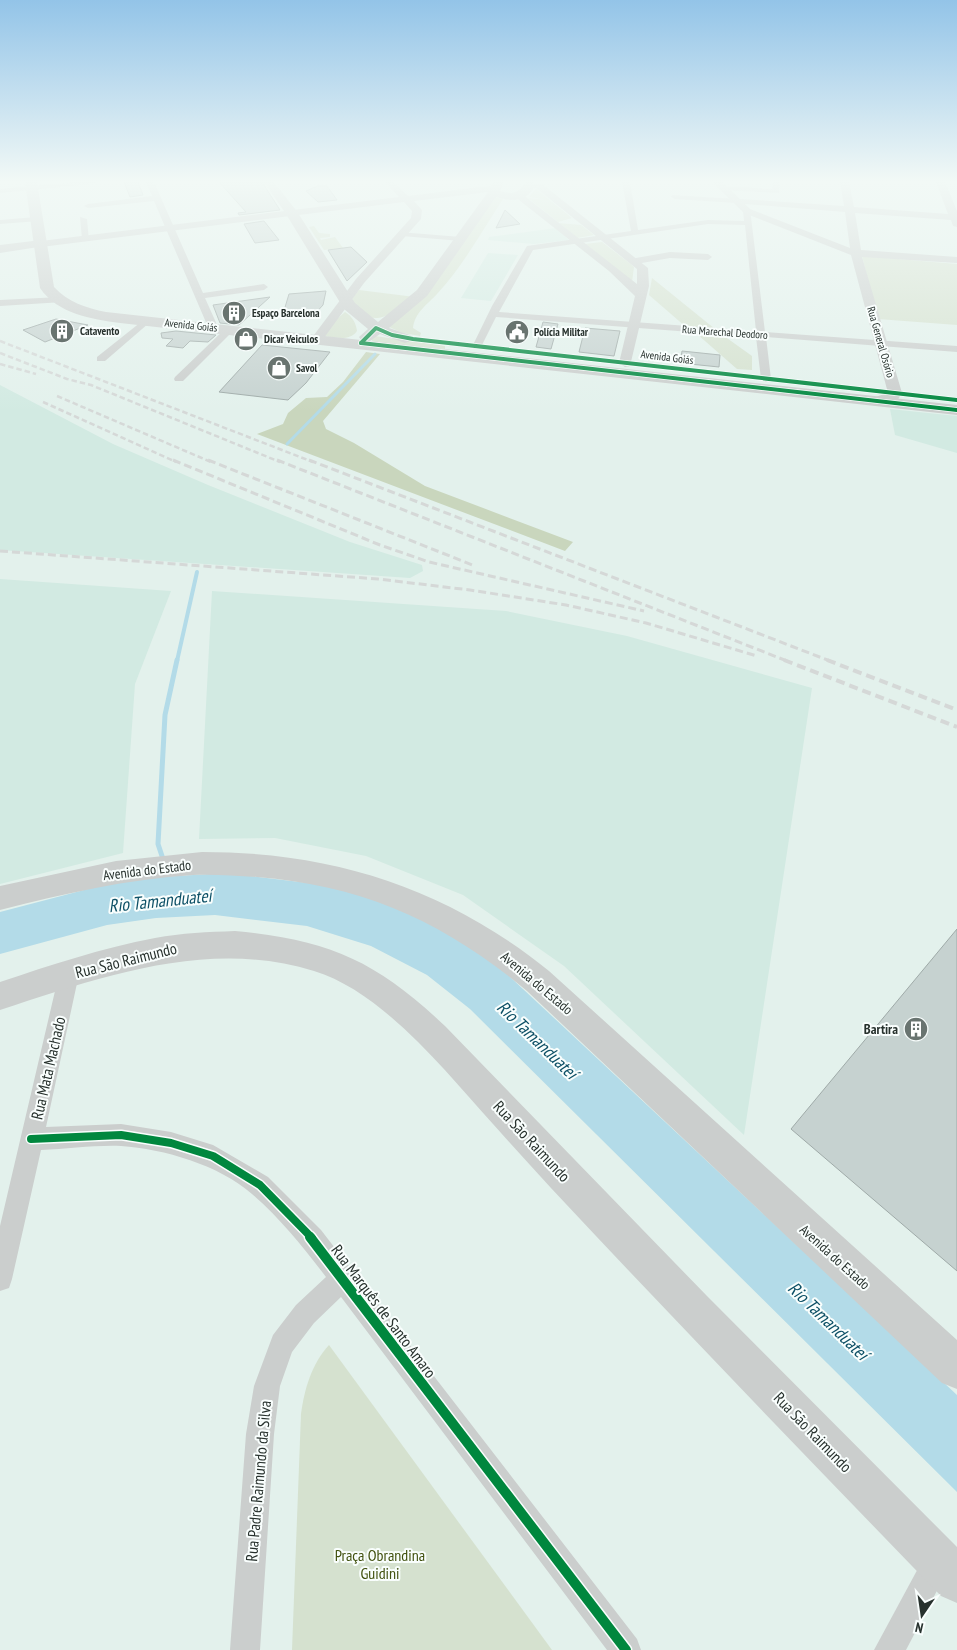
<svg xmlns="http://www.w3.org/2000/svg" width="957" height="1650" font-family="'PT Sans Narrow',sans-serif">
<style>
.built{fill:#d2eae2}
.green{fill:#d5e1cf}
.forest{fill:#c9d6bd}
.water{fill:#b3dbe8}
.lines{fill:none;stroke-linecap:round;stroke-linejoin:round}
.stream-far2{stroke:#b3dbe8;stroke-width:3}
.stream-far1{stroke:#b3dbe8;stroke-width:4}
.stream{stroke:#b3dbe8;stroke-width:5}
.building{fill:#c6d2d0;stroke:#9faaa8}
.minor{fill:#cbcecd;fill-rule:evenodd}
.tertiary{fill:#cbcecd;fill-rule:evenodd}
.secondary{fill:#cbcecd;fill-rule:evenodd}
.primary{fill:#cbcecd;fill-rule:evenodd}
.trunk{fill:#cbcecd;fill-rule:evenodd}
.rail-far2{stroke:#d5d8d7;stroke-width:2.5;stroke-dasharray:5.5 3;stroke-linecap:butt}
.rail-far1{stroke:#d5d8d7;stroke-width:3;stroke-dasharray:8 4;stroke-linecap:butt}
.rail{stroke:#d5d8d7;stroke-width:4;stroke-dasharray:9 5;stroke-linecap:butt}
.cycleway-far2-casing{stroke:#f9fefd;stroke-width:5.5}
.cycleway-far1-casing{stroke:#f9fefd;stroke-width:11}
.cycleway-casing{stroke:#f9fefd;stroke-width:13}
.cycleway-far2{stroke:#00873e;stroke-width:4}
.cycleway-far1{stroke:#00873e;stroke-width:8}
.cycleway{stroke:#00873e;stroke-width:10}
.labels{text-anchor:middle;stroke-width:4;stroke-linejoin:round;paint-order:stroke}
.far-poi-label{font-size:11px;font-weight:bold;fill:#27312d;stroke:#f9fefd;text-anchor:start}
.far-street-label{font-size:11px;fill:#27312d;stroke:#f9fefd}
.street-label{font-size:14px;fill:#27312d;stroke:#f9fefd}
.poi-label{font-size:14px;font-weight:bold;fill:#27312d;stroke:#f9fefd;text-anchor:end}
.near-street-label{font-size:16px;fill:#27312d;stroke:#f9fefd}
.near-park-label{font-size:16px;fill:#41510f;stroke:#f9fefd}
.near-water-label{font-size:18px;font-style:italic;fill:#0d5066;stroke:#f9fefd}
</style>
<rect width="100%" height="100%" fill="#e3f1ec"/>
<g class="built">
<polygon points="556,228 569,240 534,244 488,240 489,237"/>
<polygon points="488,253 518,255 491,301 461,298"/>
<polygon points="0,385 113,444 208,485 350,542 422,565 423,571 410,578 0,550"/>
<polygon points="890,409 957,416 957,453 895,435"/>
<polygon points="0,579 171,591 135,684 123,853 0,884"/>
<polygon points="212,591 506,611 627,636 812,688 744,1135 564,966 463,895 366,856 275,838 199,839"/>
</g>
<g class="green">
<polygon points="536,189 572,218 558,222 528,198 547,200 529,197"/>
<path d="M494 197 503 199C482 231 463 266 437 294 427 305 415 312 413 328L421 333 420 336 403 333 389 327Z"/>
<polygon points="559,223 581,225 594,235 577,238"/>
<polygon points="314,226 319,233 330,234 330,237 320,238 321,240 335,237 343,248 324,250 309,227"/>
<polygon points="602,242 632,265 634,267 632,282 585,244"/>
<polygon points="862,256 957,264 957,325 878,319"/>
<polygon points="652,278 715,329 686,327 649,295"/>
<path d="M359 290 415 297C401 306 379 328 363 313 357 308 354 305 352 297Z"/>
<path d="M345 312C352 316 356 323 357 331 349 342 335 337 323 336L329 326Z"/>
<polygon points="697,334 724,336 752,356 752,370 737,369"/>
<polygon points="375,336 445,346 445,349 373,342 371,339"/>
<path d="M329 1345 552 1650H292L301 1414C304 1390 312 1363 329 1345Z"/>
</g>
<polygon class="forest" points="366,352 380,354 323,421 326,429 354,443 425,486 573,542 565,551 257,434 283,424 288,413 306,398 327,397 343,382"/>
<polygon class="water" points="226,873 325,885 396,906 459,937 507,974 957,1395 957,1492 470,1009 427,975 371,946 307,926 215,915 156,918 107,925 0,954 0,912 107,884 160,877"/>
<g class="lines">
<polyline class="stream-far2" points="287,444 375,354"/>
<polyline class="stream-far1" points="177,661 197,572"/>
<polyline class="stream" points="164,862 158,844 165,715 177,660"/>
</g>
<g class="building">
<polygon points="124,182 138,182 143,195 130,197"/>
<polygon points="219,182 262,182 280,210 239,215 238,213 246,212"/>
<polygon points="318,186 327,186 337,200 318,202 306,191"/>
<polygon points="505,210 520,224 496,228"/>
<polygon points="264,221 279,240 255,243 244,224"/>
<polygon points="351,247 367,262 347,281 328,250"/>
<polygon points="326,291 323,305 312,317 283,314 289,294"/>
<polygon points="270,297 239,325 220,323 213,305"/>
<polygon points="56,319 88,325 45,342 23,330"/>
<polygon points="543,322 558,324 551,349 536,347"/>
<polygon points="585,328 620,331 614,356 579,352"/>
<polygon points="176,331 216,335 208,342 190,341 183,348 166,346 173,339 162,338 161,333"/>
<polygon points="262,345 330,352 306,383 288,400 219,392"/>
<polygon points="682,351 720,355 719,367 680,363"/>
<polygon points="957,929 957,1271 791,1129"/>
</g>
<g class="lines">
<g class="minor">
<polygon points="74,182 95,182 91,184 0,193 0,189"/>
<polygon points="146,182 154,182 203,293 264,284 268,287 264,290 205,298 218,327 216,329 210,329 208,327 154,201 88,208 84,206 88,204 152,196"/>
<path d="M622 182H630L638 230 708 220 744 221 743 211 750 209 765 332 957 346V352L766 337 771 379 766 382 761 379 756 337 496 317 480 349H474L472 347 492 306 527 246 631 231ZM708 224 745 225 756 331 499 312 533 250Z"/>
<polygon points="773,182 780,182 779,193 723,190 719,188 723,186 772,189"/>
<polygon points="672,195 736,199 740,201 736,203 675,199 671,197"/>
<polygon points="36,217 40,219 39,221 0,224 0,220"/>
<polygon points="80,217 87,219 89,241 82,239"/>
<polygon points="399,232 461,237 465,239 461,241 402,236 398,234"/>
<polygon points="670,252 708,254 712,257 708,260 670,258 636,264 632,261 636,258"/>
<polygon points="60,297 63,298 63,302 0,306 0,300"/>
<polygon points="146,318 149,319 149,323 105,361 97,361 97,357"/>
<polygon points="230,326 233,327 233,331 183,381 175,381 174,379 175,377 227,327"/>
<path d="M69 965 76 968 79 974 46 1127 121 1124 171 1132 213 1145 268 1177 321 1230 637 1639 641 1650H607L341 1297 314 1323 292 1352 280 1386 274 1434 260 1650H230L246 1434 254 1386 273 1335 296 1305 326 1277C304 1248 280 1218 252 1194 219 1165 164 1149 121 1146 95 1145 67 1149 41 1150L12 1279 9 1288 0 1291V1226L59 974 62 968Z"/>
<polygon points="938,1545 948,1550 953,1560 906,1650 874,1650 928,1550"/>
</g>
<g class="tertiary">
<polygon points="385,182 394,182 408,196 496,185 501,188 496,191 414,201 422,210 421,219 364,283 321,342 317,343 311,339 356,279 411,218 412,211 404,202 41,247 36,244 41,241 399,197"/>
<polygon points="526,182 542,184 648,268 649,286 630,366 625,367 619,363 635,296 609,271 514,196 519,193 522,194 637,284 637,269 536,188 526,186"/>
<path d="M712 182H722L740 199 844 206 840 182H849L854 207 948 214 936 182H945L957 211V227L953 226 951 220 855 213 861 250 957 257V263L862 257 902 393 897 401 877 405 870 401 872 398 888 393 851 255 744 213ZM745 204 845 212 850 248 750 209Z"/>
</g>
<polygon class="secondary" points="41,240 45,242 47,244 45,246 0,253 0,245"/>
<path class="primary" d="M25 182H37L54 287C68 302 86 308 106 312L361 340 359 337 368 329 344 309 286 214 264 182H274L298 213 355 303 378 322 417 290 488 192 494 182H504L500 191C513 195 519 193 525 182H533L535 184C529 202 512 202 496 197L427 296 389 328 410 335 413 338 410 341 405 343 380 334 370 341 957 405V415L120 323C91 319 58 314 40 288Z"/>
<g class="trunk">
<path d="M202 852C334 852 446 888 549 971L957 1340V1389L942 1383 527 991C444 922 365 886 257 877 236 876 214 874 193 875 128 879 63 894 0 910V886L116 861Z"/>
<path d="M235 931C330 940 376 961 445 1026L707 1296 957 1547V1603L941 1596C825 1476 710 1357 596 1236 561 1199 527 1162 493 1124 446 1072 383 992 314 971 208 938 101 977 0 1010V982C51 965 102 948 155 938 182 933 208 932 235 931Z"/>
</g>
<g class="rail-far2">
<polyline points="0,341 313,462"/>
<polyline points="0,353 67,379 91,385 280,462"/>
<polyline points="0,364 36,374"/>
<polyline points="57,396 211,462"/>
<polyline points="43,402 176,462"/>
</g>
<g class="rail-far1">
<polyline points="173,460 380,545 429,562 644,611"/>
<polyline points="208,460 475,566"/>
<polyline points="277,460 787,661"/>
<polyline points="309,460 830,661"/>
<polyline points="0,551 378,579 470,590 566,605 646,623 757,656"/>
</g>
<g class="rail">
<polyline points="784,660 957,727"/>
<polyline points="827,660 957,710"/>
</g>
<g class="cycleway-far2-casing">
<g id="cycleway-far2">
<polyline points="361,343 376,328 392,335 413,339 957,400"/>
<polyline points="361,343 957,410"/>
</g>
</g>
<g class="cycleway-far1-casing">
<polyline id="cycleway-far1" points="31,1139 121,1135 171,1143 213,1156 260,1185 312,1238"/>
</g>
<g class="cycleway-casing">
<polyline id="cycleway" points="310,1237 626,1650"/>
</g>
<use href="#cycleway-far2" class="cycleway-far2"/>
<use href="#cycleway-far1" class="cycleway-far1"/>
<use href="#cycleway" class="cycleway"/>
</g>
<linearGradient id="sky" x2="0" y2="1"><stop stop-color="#93c4e8"/><stop offset="0.44" stop-color="#f2f9f6"/><stop offset="1" stop-color="#f2f9f6" stop-opacity="0"/></linearGradient>
<rect width="957" height="412" fill="url(#sky)"/>
<defs>
<g id="building-disc" transform="scale(1.25)"><circle r="9.5" fill="#697470" stroke="#f9fefd"/><path d="M-4-6H4V6H1V3H-1V6H-4ZM-2.5-4.3h1.7v1.8h-1.7ZM.8-4.3h1.7v1.8H.8ZM-2.5-1h1.7V.8h-1.7ZM.8-1h1.7V.8H.8Z" fill="#fff"/></g>
<g id="civic-disc" transform="scale(1.25)"><circle r="9.5" fill="#697470" stroke="#f9fefd"/><path d="M-.6-6.5H3V-4.5H.6V-3L4-1V1h2V6H-6V1h2V-1L-.6-3ZM-1.2 2.5V6h2.4V2.5Z" fill="#fff"/></g>
<g id="shop-disc" transform="scale(1.25)"><circle r="9.5" fill="#697470" stroke="#f9fefd"/><path d="M-5-2.5h2.3a2.7 3.5 0 0 1 5.4 0H5L5.5 6h-11ZM-1.5-2.5h3a1.5 2.3 0 0 0-3 0Z" fill="#fff"/></g>
</defs>
<g fill-rule="evenodd">
<use href="#building-disc" x="234" y="313"/>
<use href="#building-disc" x="62" y="331"/>
<use href="#civic-disc" x="517" y="332"/>
<use href="#shop-disc" x="246" y="339"/>
<use href="#shop-disc" x="279" y="368"/>
<use href="#building-disc" x="916" y="1029"/>
</g>
<g class="labels">
<g class="far-poi-label">
<text x="252" y="317">Espaço Barcelona</text>
<text x="80" y="335">Catavento</text>
<text x="534" y="336">Polícia Militar</text>
<text x="264" y="343">Dicar Veiculos</text>
<text x="296" y="372">Savol</text>
</g>
<g class="far-street-label">
<text transform="translate(191 325) rotate(6)" y="4">Avenida Goiás</text>
<text transform="translate(725 332) rotate(4)" y="4">Rua Marechal Deodoro</text>
<text transform="translate(881 342) rotate(74)" y="4">Rua General Osório</text>
<text transform="translate(667 357) rotate(7)" y="4">Avenida Goiás</text>
</g>
<g class="street-label">
<text transform="translate(147 870) rotate(-7)" y="5">Avenida do Estado</text>
<text transform="translate(537 983) rotate(40)" y="5">Avenida do Estado</text>
<text transform="translate(835 1257) rotate(42)" y="5">Avenida do Estado</text>
</g>
<g class="poi-label">
<text x="898" y="1034">Bartira</text>
</g>
<g class="near-street-label">
<text transform="translate(126 960) rotate(-14)" y="6">Rua São Raimundo</text>
<text transform="translate(48 1068) rotate(-77)" y="6">Rua Mata Machado</text>
<text transform="translate(532 1141) rotate(47)" y="6">Rua São Raimundo</text>
<text transform="translate(384 1311) rotate(53)" y="6">Rua Marquês de Santo Amaro</text>
<text transform="translate(813 1432) rotate(46)" y="6">Rua São Raimundo</text>
<text transform="translate(258 1481) rotate(-85)" y="6">Rua Padre Raimundo da Silva</text>
</g>
<g class="near-park-label">
<text x="380" y="1561">Praça Obrandina<tspan x="380" dy="18">Guidini</tspan></text>
</g>
<g class="near-water-label">
<text transform="translate(160 901) rotate(-6)" y="6">Rio Tamanduateí</text>
<text transform="translate(537 1040) rotate(44)" y="6">Rio Tamanduateí</text>
<text transform="translate(828 1321) rotate(44)" y="6">Rio Tamanduateí</text>
</g>
</g>
<g transform="translate(922 1615) rotate(193)" stroke="#f9fefd" stroke-width="4" paint-order="stroke">
<path d="M0-4L9 19L0 12L-9 19Z" fill="#27312d"/>
<text y="-8" font-size="14" font-weight="bold" text-anchor="middle" fill="#27312d">N</text>
</g>
</svg>
